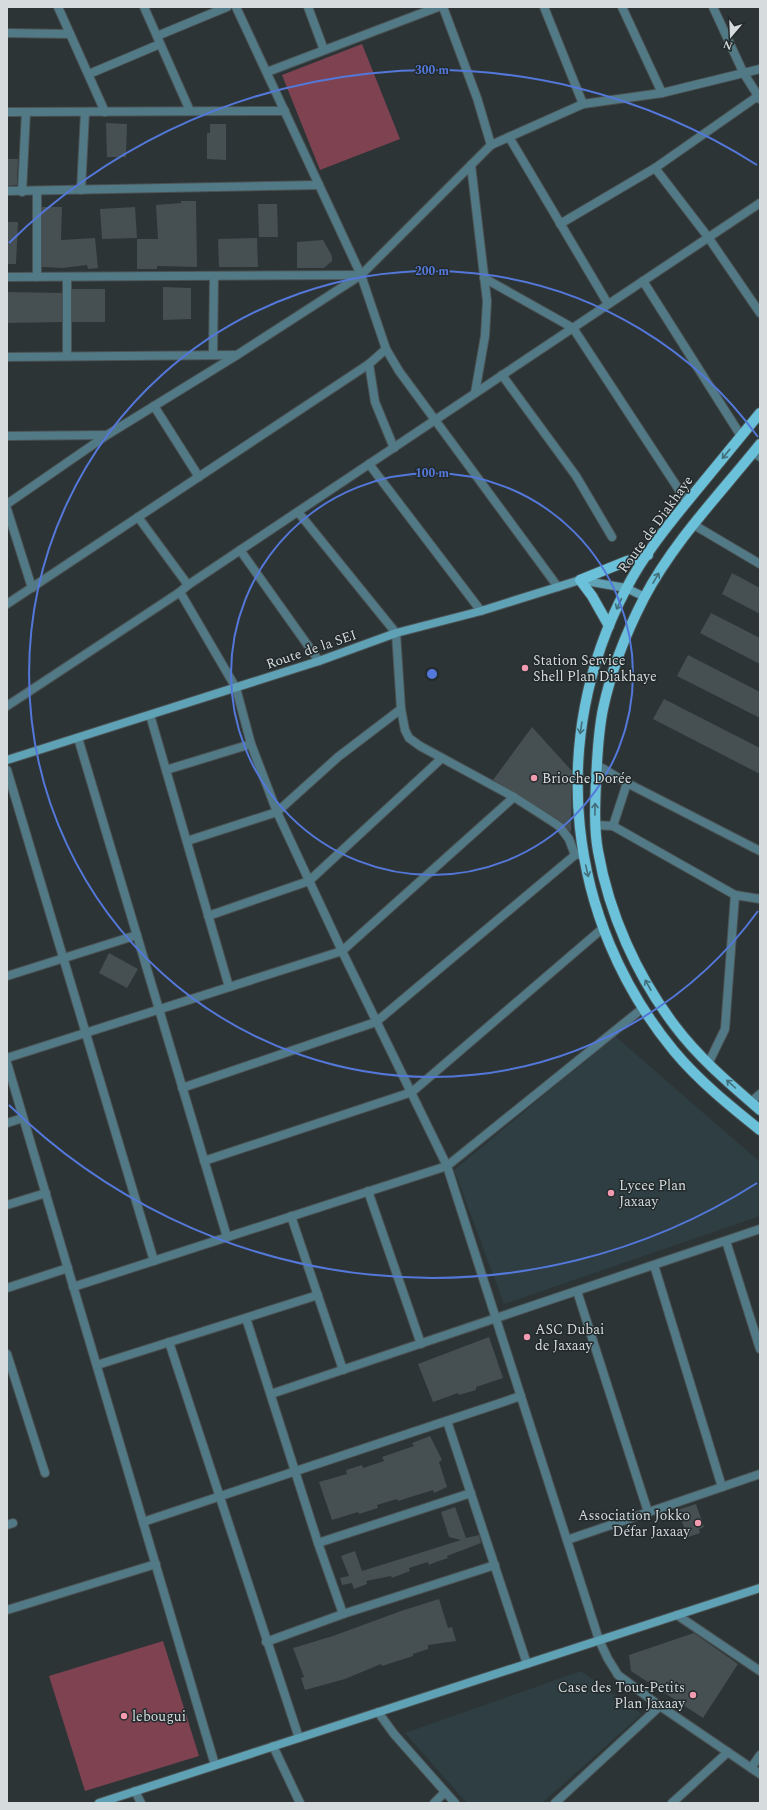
<svg xmlns="http://www.w3.org/2000/svg" width="767" height="1810" font-family="Spectral,serif">
<style>
.built{fill:#2e3e43}
.green{fill:#7e4251}
.building{fill:#464f52}
.lines{fill:none;stroke-linecap:round;stroke-linejoin:round}
.street-casing{stroke:#4b5254;stroke-width:10}
.secondary-casing{stroke:#4b5254;stroke-width:10}
.primary-casing{stroke:#4b5254;stroke-width:12}
.street{stroke:#527a86;stroke-width:8}
.secondary{stroke:#60a2b5;stroke-width:8}
.primary{stroke:#6ac1d9;stroke-width:10}
.oneway{stroke:#426e7a}
.ring{fill:none;stroke:#5478da;stroke-width:2}
.poi-dot{fill:#f29aaf;stroke:#222a2c;stroke-width:1.5}
.labels{text-anchor:middle;stroke-width:3;stroke-linejoin:round;paint-order:stroke}
.street-label{font-size:14px;fill:#d6dbdd;stroke:#222a2c}
.poi-label{font-size:14px;fill:#d6dbdd;stroke:#222a2c;text-anchor:start}
.centre{fill:#5478da;stroke:#222a2c;stroke-width:2}
.ring-label{font-size:12px;text-anchor:middle;font-weight:bold;fill:#5478da;stroke:#222a2c;stroke-width:3;stroke-linejoin:round;paint-order:stroke}
</style>
<rect width="100%" height="100%" fill="#2c3436"/>
<g class="built">
<polygon points="615,1036 760,1162 760,1216 504,1304 454,1170"/>
<polygon points="581,1671 642,1714 542,1803 467,1803 405,1733"/>
</g>
<g class="green">
<polygon points="362,44 400,139 320,170 282,75"/>
<polygon points="163,1641 199,1756 85,1791 49,1676"/>
</g>
<g class="building">
<polygon points="106,123 127,124 126,157 107,157"/>
<polygon points="210,124 226,124 226,160 207,159 207,133 210,133"/>
<polygon points="7,159 18,159 17,185 7,186"/>
<polygon points="181,201 196,201 197,267 157,266 157,269 137,269 137,239 158,239 156,205 181,203"/>
<polygon points="258,204 277,204 278,237 259,237"/>
<polygon points="42,207 62,207 61,240 95,238 98,268 88,269 87,265 63,268 42,267"/>
<polygon points="135,207 137,238 102,239 100,209"/>
<polygon points="7,222 18,222 16,264 7,264"/>
<polygon points="257,238 258,267 219,267 218,239"/>
<polygon points="323,240 332,256 332,261 324,268 297,268 297,242"/>
<polygon points="163,287 191,288 191,319 163,320"/>
<rect x="72" y="289" width="33" height="33"/>
<polygon points="7,292 62,293 62,322 7,323"/>
<polygon points="732,573 760,588 760,614 722,594"/>
<polygon points="711,613 760,638 760,664 700,633"/>
<polygon points="688,655 760,692 760,718 677,676"/>
<polygon points="664,699 760,748 760,774 653,719"/>
<polygon points="532,727 572,771 571,832 556,818 493,780"/>
<polygon points="109,953 138,969 127,988 99,973"/>
<polygon points="489,1337 503,1378 476,1387 476,1390 459,1395 458,1393 433,1402 418,1364"/>
<polygon points="430,1436 442,1460 439,1462 447,1487 434,1493 433,1490 398,1501 397,1499 377,1505 378,1508 359,1514 358,1512 332,1520 319,1482 347,1474 346,1470 362,1465 363,1468 384,1461 382,1457 414,1446 412,1443"/>
<polygon points="696,1504 704,1527 699,1529 700,1533 688,1537 677,1510"/>
<polygon points="455,1507 466,1538 479,1535 481,1543 447,1556 448,1558 436,1562 429,1565 428,1562 409,1568 410,1571 392,1578 391,1576 366,1581 367,1584 354,1589 352,1583 342,1585 340,1578 349,1576 341,1556 355,1551 362,1571 461,1540 449,1537 441,1512"/>
<polygon points="439,1599 448,1628 452,1627 456,1641 428,1645 428,1649 413,1654 413,1656 382,1666 381,1664 345,1679 305,1690 301,1678 304,1677 293,1648 333,1636 401,1611"/>
<polygon points="694,1633 738,1664 703,1718 631,1671 629,1655"/>
</g>
<g class="lines">
<g class="street-casing">
<g id="street">
<polyline points="58,7 105,112"/>
<polyline points="144,7 190,111"/>
<polyline points="236,7 361,275 386,349 399,371 558,587"/>
<polyline points="308,7 324,50"/>
<polyline points="443,7 477,98 491,145"/>
<polyline points="544,7 583,104"/>
<polyline points="622,7 662,93"/>
<polyline points="713,7 743,72 760,99"/>
<polyline points="7,33 70,34"/>
<polyline points="157,36 227,7"/>
<polyline points="267,72 438,7"/>
<polyline points="89,74 160,44"/>
<polyline points="758,96 655,168 708,237 760,313"/>
<polyline points="7,112 285,111"/>
<polyline points="509,137 608,304"/>
<polyline points="471,165 487,301 485,336 475,393"/>
<polyline points="81,190 85,112"/>
<polyline points="7,191 319,185"/>
<polyline points="37,191 37,277"/>
<polyline points="22,192 26,112"/>
<polyline points="560,224 655,168"/>
<polyline points="7,277 360,275"/>
<polyline points="67,277 67,356"/>
<polyline points="484,278 573,328 687,502"/>
<polyline points="643,281 741,436"/>
<polyline points="213,355 214,276"/>
<polyline points="7,357 236,355"/>
<polyline points="369,364 375,402 394,448"/>
<polyline points="502,375 576,476 612,537"/>
<polyline points="154,406 199,477"/>
<polyline points="7,436 106,435"/>
<polyline points="753,452 760,457"/>
<polyline points="369,464 481,611"/>
<polyline points="7,504 107,435 237,355 361,275 491,145 583,104 662,93 760,69"/>
<polyline points="7,509 32,588"/>
<polyline points="298,512 396,633 401,709 405,730 409,738 420,746 514,797 553,822 560,827 569,839 575,855"/>
<polyline points="138,517 188,585"/>
<polyline points="694,525 760,564"/>
<polyline points="240,550 319,661"/>
<polyline points="180,592 236,688 251,744 277,812 342,951 447,1166 599,1640 608,1659 618,1675 660,1706 760,1774"/>
<polyline points="7,604 369,364 386,349"/>
<polyline points="7,706 180,592 188,585 760,203"/>
<polyline points="150,715 229,987"/>
<polyline points="78,738 227,1237"/>
<polyline points="597,765 627,783 760,851"/>
<polyline points="7,770 154,1261"/>
<polyline points="166,770 251,744"/>
<polyline points="595,825 613,826 735,895 760,899"/>
<polyline points="613,826 627,783"/>
<polyline points="187,841 277,812 338,757 401,709"/>
<polyline points="208,916 309,881 442,758"/>
<polyline points="7,976 137,935"/>
<polyline points="7,1058 342,951 514,797"/>
<polyline points="7,1063 215,1765"/>
<polyline points="708,1064 725,1029 735,895"/>
<polyline points="182,1088 376,1022 575,855 583,854"/>
<polyline points="751,1102 760,1094"/>
<polyline points="7,1123 23,1118"/>
<polyline points="204,1161 412,1092 603,928"/>
<polyline points="368,1191 421,1344"/>
<polyline points="7,1205 46,1193"/>
<polyline points="291,1216 343,1370"/>
<polyline points="726,1241 760,1349"/>
<polyline points="654,1265 722,1487"/>
<polyline points="73,1287 447,1166 643,1008"/>
<polyline points="7,1288 68,1268"/>
<polyline points="577,1291 648,1512"/>
<polyline points="246,1318 318,1543 343,1614"/>
<path d="M169 1342C213 1474 255 1606 299 1738"/>
<polyline points="7,1354 45,1473"/>
<polyline points="97,1365 318,1295"/>
<polyline points="271,1394 760,1229"/>
<polyline points="447,1421 527,1664"/>
<polyline points="143,1522 521,1396"/>
<polyline points="7,1525 13,1523"/>
<polyline points="567,1540 760,1474"/>
<polyline points="318,1543 471,1493"/>
<polyline points="7,1610 156,1564"/>
<polyline points="677,1615 760,1671"/>
<polyline points="266,1642 343,1614 495,1565"/>
<polyline points="378,1712 394,1734 455,1803"/>
<polyline points="273,1746 300,1803"/>
<polyline points="751,1768 760,1755"/>
<polyline points="135,1791 141,1803"/>
<polyline points="434,1803 445,1792"/>
<polyline points="555,1803 660,1706"/>
<polyline points="672,1803 728,1752"/>
</g>
</g>
<g class="secondary-casing">
<g id="secondary">
<polyline points="7,760 319,661 396,633 481,611 580,580 626,588 645,597"/>
<polyline points="99,1803 760,1588"/>
</g>
</g>
<g class="primary-casing">
<g id="primary">
<path d="M760 413C737 441 714 469 691 497 668 525 643 556 626 589 547 739 566 920 674 1051 699 1081 730 1106 760 1130"/>
<path d="M760 444C720 494 674 541 644 598 626 633 611 671 603 709 598 733 597 758 596 782 595 805 594 829 598 851 609 914 637 976 675 1026 699 1058 730 1084 760 1110"/>
<polyline points="609,626 592,596 580,580 627,561 648,555"/>
</g>
</g>
<use href="#street" class="street"/>
<use href="#secondary" class="secondary"/>
<use href="#primary" class="primary"/>
</g>
<defs><path id="oneway-shaft" d="M-6 0H5M1.5-3L5.5 0L1.5 3" fill="none" stroke-width="1.6" stroke-linecap="round" stroke-linejoin="round"/></defs>
<g class="oneway">
<use href="#oneway-shaft" transform="translate(726 454) rotate(129)"/>
<use href="#oneway-shaft" transform="translate(656 578) rotate(-60)"/>
<use href="#oneway-shaft" transform="translate(619 604) rotate(115)"/>
<use href="#oneway-shaft" transform="translate(581 728) rotate(99)"/>
<use href="#oneway-shaft" transform="translate(595 809) rotate(-89)"/>
<use href="#oneway-shaft" transform="translate(587 871) rotate(77)"/>
<use href="#oneway-shaft" transform="translate(648 985) rotate(-119)"/>
<use href="#oneway-shaft" transform="translate(731 1084) rotate(-138)"/>
</g>
<g class="ring">
<circle cx="432" cy="674" r="201"/>
<path d="M758 911A403 403 0 1 1 758 437"/>
<path d="M757 1183A604 604 0 0 1 9 1105M9 243A604 604 0 0 1 757 165"/>
</g>
<g class="poi-dot">
<circle cx="525" cy="668" r="4"/>
<circle cx="534" cy="778" r="4"/>
<circle cx="611" cy="1193" r="4"/>
<circle cx="527" cy="1337" r="4"/>
<circle cx="698" cy="1523" r="4"/>
<circle cx="693" cy="1695" r="4"/>
<circle cx="124" cy="1716" r="4"/>
</g>
<g class="labels">
<g class="street-label">
<text transform="translate(655 524) rotate(-54)" y="5">Route de Diakhaye</text>
<text transform="translate(311 649) rotate(-19)" y="5">Route de la SEI</text>
</g>
<g class="poi-label">
<text x="533" y="665">Station Service<tspan x="533" dy="16">Shell Plan Diakhaye</tspan></text>
<text x="542" y="783">Brioche Dorée</text>
<text x="619" y="1190">Lycee Plan<tspan x="619" dy="16">Jaxaay</tspan></text>
<text x="535" y="1334">ASC Dubai<tspan x="535" dy="16">de Jaxaay</tspan></text>
<text x="690" y="1520" text-anchor="end">Association Jokko<tspan x="690" dy="16">Défar Jaxaay</tspan></text>
<text x="685" y="1692" text-anchor="end">Case des Tout-Petits<tspan x="685" dy="16">Plan Jaxaay</tspan></text>
<text x="132" y="1721">lebougui</text>
</g>
</g>
<circle cx="432" cy="674" r="6" class="centre"/>
<g class="ring-label">
<text x="432" y="74">300 m</text>
<text x="432" y="275">200 m</text>
<text x="432" y="477">100 m</text>
</g>
<rect width="767" height="1810" fill="none" stroke="#d6dbdd" stroke-width="16"/>
<g transform="translate(731 36) rotate(199)" stroke="#222a2c" stroke-width="3" paint-order="stroke">
<path d="M0-3L7 15L0 10L-7 15Z" fill="#d6dbdd"/>
<text y="-6" font-size="11" font-weight="bold" text-anchor="middle" fill="#d6dbdd">N</text>
</g>
</svg>
